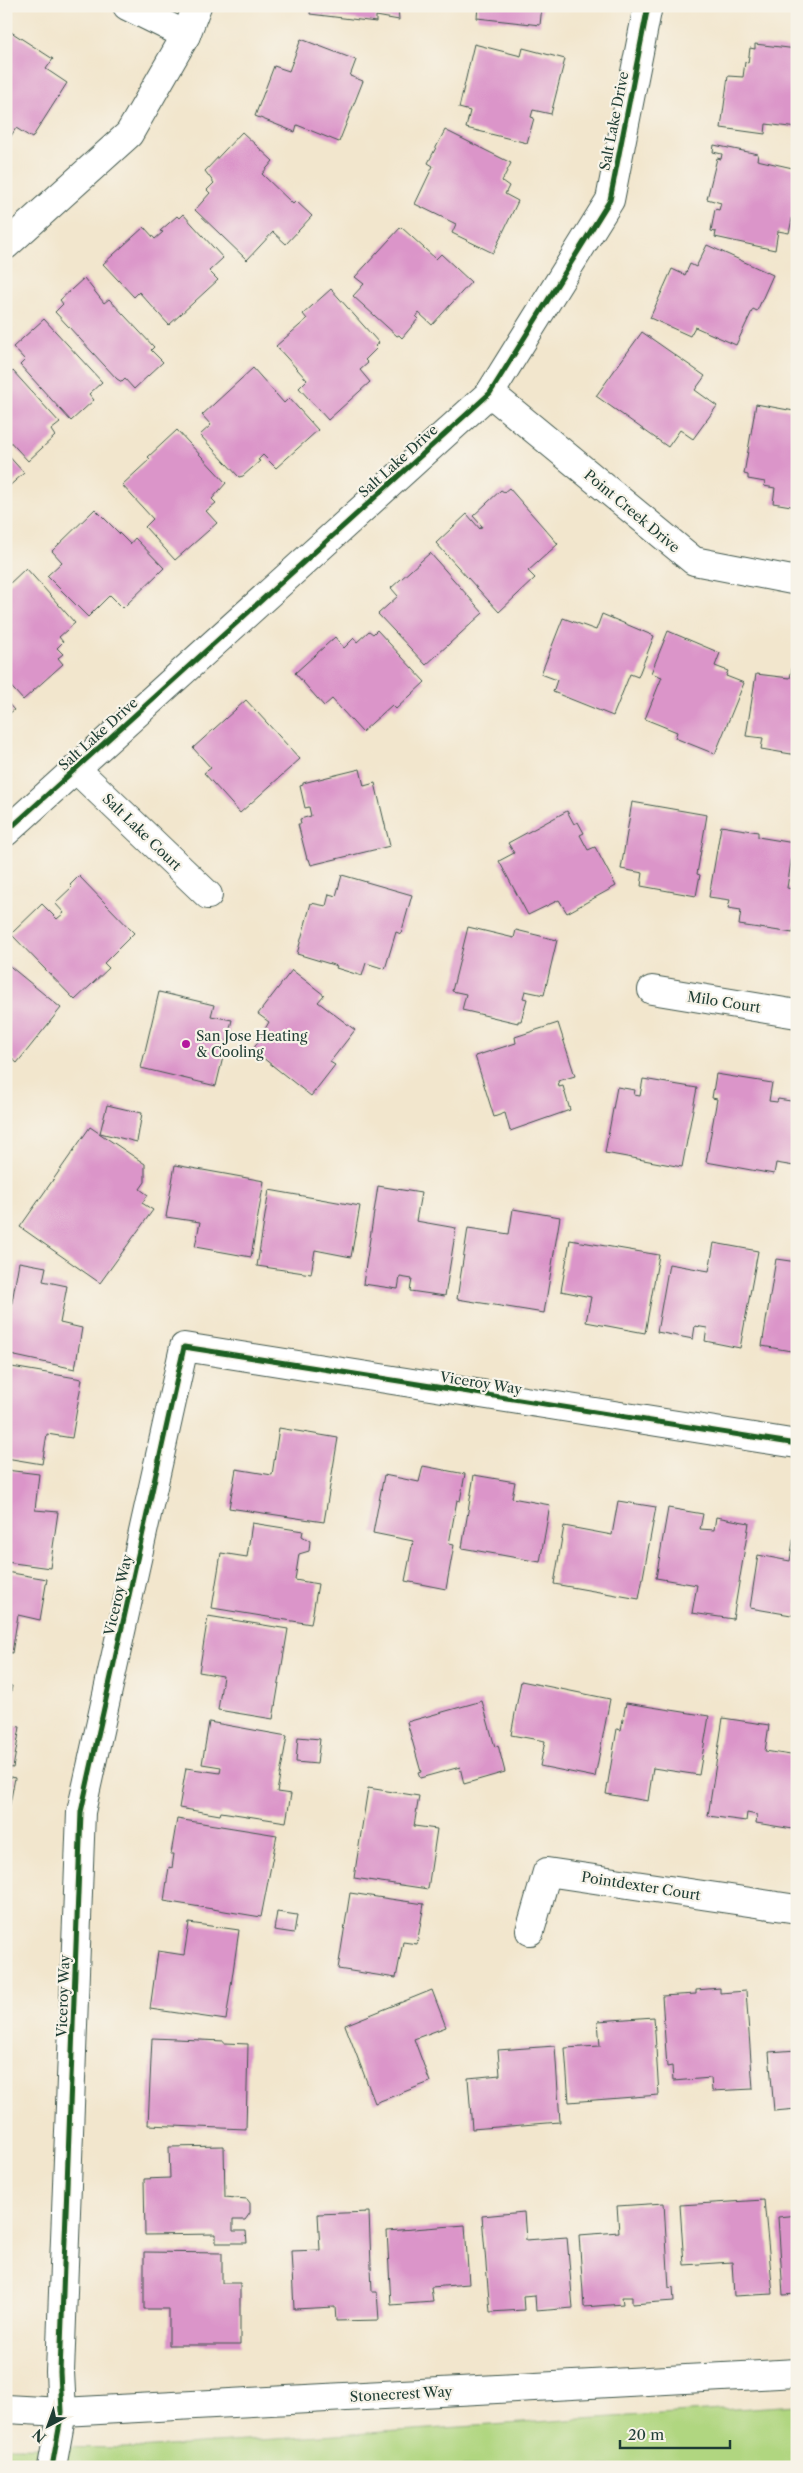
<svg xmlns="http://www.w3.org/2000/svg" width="803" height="2473" font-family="'Libre Caslon Text',serif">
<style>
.green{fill:#b0d680;stroke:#688a5a}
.building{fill:#db95c9}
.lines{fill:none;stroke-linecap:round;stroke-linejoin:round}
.minor-casing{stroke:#3f564b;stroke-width:30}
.minor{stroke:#fff;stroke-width:28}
.cycleway-casing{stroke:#f7f3e8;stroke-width:8}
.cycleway{stroke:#1b5e20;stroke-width:5}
.poi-dot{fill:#b5179e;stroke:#f7f3e8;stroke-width:2}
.labels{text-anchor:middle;stroke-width:4.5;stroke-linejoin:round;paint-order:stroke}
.street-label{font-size:14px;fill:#1f3d34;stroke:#f7f3e8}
.poi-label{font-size:14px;fill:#1f3d34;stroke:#f7f3e8;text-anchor:start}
</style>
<rect width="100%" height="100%" fill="#f7f3e8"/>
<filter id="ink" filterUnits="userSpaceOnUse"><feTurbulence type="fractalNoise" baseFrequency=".02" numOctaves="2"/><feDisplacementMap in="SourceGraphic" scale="10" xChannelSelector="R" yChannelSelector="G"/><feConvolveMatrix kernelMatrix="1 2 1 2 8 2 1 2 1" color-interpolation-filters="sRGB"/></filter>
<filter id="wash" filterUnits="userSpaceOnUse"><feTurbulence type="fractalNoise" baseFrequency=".0096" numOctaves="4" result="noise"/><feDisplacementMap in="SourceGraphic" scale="20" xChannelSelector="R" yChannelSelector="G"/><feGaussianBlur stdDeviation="1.12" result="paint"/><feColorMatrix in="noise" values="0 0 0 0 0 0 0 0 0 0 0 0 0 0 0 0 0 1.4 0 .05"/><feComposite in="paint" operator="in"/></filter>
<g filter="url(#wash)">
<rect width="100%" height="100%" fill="#f2e6cd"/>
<polygon class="green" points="797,2405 797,2467 6,2467 6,2447 138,2448"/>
<g id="blocks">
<g class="building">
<polygon points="311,6 398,6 399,20 376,16 376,22 310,14"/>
<polygon points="478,6 542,6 540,25 477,18"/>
<polygon points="8,30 53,59 46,69 67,83 32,138 16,128 6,144"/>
<polygon points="301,39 356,60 350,76 363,81 339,142 297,125 295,132 255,116 274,66 289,71"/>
<polygon points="474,44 521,56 523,48 565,59 551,114 533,110 531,117 534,118 527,143 466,128 470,111 459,108"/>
<polygon points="755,44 797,49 797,128 766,124 765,134 721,128 728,76 743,77 745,62 748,63 750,48 755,49"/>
<polygon points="445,130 511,163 502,181 509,186 505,194 518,201 493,253 452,233 456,224 415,204 433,166 428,163"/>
<polygon points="242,132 273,161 262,174 293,204 296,201 312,216 286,244 273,232 247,260 195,210 210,193 207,190 214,183 205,171"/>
<polygon points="714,145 758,154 757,160 797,169 797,196 789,233 778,231 775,250 715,237 716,232 711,231 715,209 719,210 721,203 707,199 717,158 721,159 722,154 713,152"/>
<polygon points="183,214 223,258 209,271 218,280 169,325 139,292 134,297 103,264 144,227 155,239 163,232 160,231 177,216 179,218"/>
<polygon points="401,227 436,259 441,254 471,282 432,325 419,313 416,317 418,319 402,338 399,335 397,336 353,296 364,284 355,277"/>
<polygon points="707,245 773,275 757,311 753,309 736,345 695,327 690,336 650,318 672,269 685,275 690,264 696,267"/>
<polygon points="84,278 104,303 109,299 154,347 151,350 163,362 134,389 125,379 122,382 117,379 55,312 63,304 60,300"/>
<polygon points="331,289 379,343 375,346 377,348 365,360 368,363 360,370 370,382 328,420 299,388 307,380 276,346 307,319 303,314"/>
<polygon points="44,319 102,382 89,394 94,400 71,421 20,365 25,360 13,347"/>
<polygon points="642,332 705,376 695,390 717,406 693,439 680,430 668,447 596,396"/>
<polygon points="253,368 284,403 289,398 318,430 276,468 263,455 258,460 260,461 243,476 239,477 200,435 211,425 202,415"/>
<polygon points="13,371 60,423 51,430 55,436 28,461 6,437 6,377"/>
<polygon points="756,404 794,411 793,416 797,413 797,507 773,503 775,488 764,486 765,482 748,479 748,475 744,474"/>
<polygon points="177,430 226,483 212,499 216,503 206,511 217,523 175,560 145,527 153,519 122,485 150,459 148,457"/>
<polygon points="6,453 24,473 6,489"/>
<polygon points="509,488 558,544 528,571 535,578 499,612 436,543 467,514 480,529 482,526 473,516 501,490 504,492"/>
<polygon points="95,509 130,544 135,538 164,568 123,608 110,595 88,617 47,576 62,562 52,551"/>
<polygon points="430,553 483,613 426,665 378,614 398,596 391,588"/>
<polygon points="26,568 75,623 59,637 63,642 57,648 63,654 58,658 63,664 23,700 6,681 6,587"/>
<polygon points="602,614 654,636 638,677 630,674 613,716 553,692 557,680 541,674 563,618 596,630"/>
<polygon points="377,630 425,682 396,709 392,705 362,732 332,699 324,706 295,673 335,637 344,648 354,638 357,642 369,631 373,634"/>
<polygon points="668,631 720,653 715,666 728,671 726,676 744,683 715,754 675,738 677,732 645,719 662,677 651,673"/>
<polygon points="793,664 797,665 797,755 761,749 763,738 746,736 756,674 790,678"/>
<polygon points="246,700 300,759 240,813 204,773 211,768 193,748"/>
<polygon points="6,701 14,710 6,716"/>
<polygon points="360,769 364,786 375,783 390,846 311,865 309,859 307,859 298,824 301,824 300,819 311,816 309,807 305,808 300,786 303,785 303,783"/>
<polygon points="632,802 707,815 697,874 700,875 696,896 641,886 643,873 621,869"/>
<polygon points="567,811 574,824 578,822 584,833 580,835 588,850 595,847 616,886 567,913 559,900 528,915 499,861 514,853 508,843"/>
<polygon points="721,826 758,832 758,837 794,843 787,888 797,890 797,912 793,933 739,925 741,910 728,908 730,900 709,897"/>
<polygon points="342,875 412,895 401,934 396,932 385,969 366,963 362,976 336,968 337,966 297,954 311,903 326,906 329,894 336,896"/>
<polygon points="79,876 134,933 104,963 109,968 75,1000 11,934 42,904 57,919 64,913 55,903 72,887 70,885"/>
<polygon points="468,927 514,938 516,930 557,940 544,995 525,991 523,998 527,999 521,1021 518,1021 518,1023 462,1010 466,994 452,991"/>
<polygon points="6,963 61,1008 17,1063 9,1056 6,1060"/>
<polygon points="292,970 324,995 318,1002 355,1030 330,1062 335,1065 311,1096 253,1050 269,1022 258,1014"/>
<polygon points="159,992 214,1005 211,1016 232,1020 216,1086 141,1068"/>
<polygon points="558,1023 575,1076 558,1081 559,1087 563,1086 570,1110 510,1131 505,1113 494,1117 475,1056 516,1043 515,1037"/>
<polygon points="716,1074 772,1083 769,1101 777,1102 778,1099 797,1102 797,1149 794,1166 776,1163 774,1174 706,1162 717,1099 712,1098"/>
<polygon points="643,1079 697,1088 682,1167 605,1153 617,1087 635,1090 634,1095 640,1096"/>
<polygon points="107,1105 142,1113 137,1142 100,1133"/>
<polygon points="90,1127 145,1164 145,1182 140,1189 148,1195 142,1203 153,1210 100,1283 20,1227"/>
<polygon points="175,1165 264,1181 251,1257 195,1247 200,1222 166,1217"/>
<polygon points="378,1186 421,1193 416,1221 456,1228 445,1296 410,1291 412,1279 400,1277 398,1289 363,1284"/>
<polygon points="269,1190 360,1206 351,1257 315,1250 311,1274 257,1266"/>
<polygon points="513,1209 560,1217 544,1313 457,1299 468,1228 509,1234"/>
<polygon points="570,1240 659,1255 645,1333 586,1322 591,1297 561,1291"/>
<polygon points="714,1243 758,1251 740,1348 705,1341 707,1328 695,1326 693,1339 657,1332 669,1264 709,1271"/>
<polygon points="776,1259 797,1262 797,1352 762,1346"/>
<polygon points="19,1262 46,1267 43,1281 67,1286 60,1323 82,1328 75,1369 6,1354 6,1336"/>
<polygon points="6,1366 82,1379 72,1438 47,1434 42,1464 6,1458"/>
<polygon points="279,1428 338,1438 324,1522 229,1508 236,1469 272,1475"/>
<polygon points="423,1466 465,1474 460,1501 457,1500 449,1544 454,1545 446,1589 405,1581 413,1541 373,1533 384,1475 419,1482"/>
<polygon points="6,1470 39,1474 35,1510 58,1512 50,1568 6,1562"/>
<polygon points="474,1475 515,1482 512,1498 550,1505 540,1562 462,1548"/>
<polygon points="618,1501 656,1507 639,1599 554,1584 564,1526 612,1535"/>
<polygon points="668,1508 703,1514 700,1529 714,1530 716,1517 749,1523 733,1619 692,1613 697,1585 656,1578"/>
<polygon points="252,1523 303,1531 302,1536 310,1541 309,1551 299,1554 295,1580 318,1584 311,1624 212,1608 221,1553 247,1557"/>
<polygon points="794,1535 797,1536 797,1616 750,1608 758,1555 790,1561"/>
<polygon points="6,1572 47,1579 40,1620 18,1615 12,1653 6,1652"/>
<polygon points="208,1616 288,1629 273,1719 218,1710 223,1676 199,1672"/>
<polygon points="521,1681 610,1699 595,1777 540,1766 545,1741 511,1735"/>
<polygon points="6,1685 12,1686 7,1713 6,1713"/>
<polygon points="482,1701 495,1747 498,1745 505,1772 464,1784 460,1767 420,1778 418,1773 421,1772 407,1722"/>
<polygon points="626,1703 709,1716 699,1775 653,1768 648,1801 606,1794 617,1729 621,1730"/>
<polygon points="723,1718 769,1725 765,1751 797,1756 797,1805 793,1829 756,1823 757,1815 747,1813 746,1821 708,1816"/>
<polygon points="209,1722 287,1736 277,1792 291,1794 286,1822 221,1812 220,1815 179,1808 186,1768 220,1773 221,1767 202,1764"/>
<polygon points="6,1725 20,1727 13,1768 6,1767"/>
<polygon points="298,1737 320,1739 317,1764 296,1762"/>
<polygon points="6,1776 15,1778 7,1819 6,1819"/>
<polygon points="368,1788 419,1796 414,1826 437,1829 428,1889 354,1878"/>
<polygon points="177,1819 277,1835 261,1917 164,1901 169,1867 172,1868 174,1854 171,1854"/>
<polygon points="350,1893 424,1904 417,1944 403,1942 396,1978 338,1969"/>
<polygon points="277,1912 297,1915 294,1933 274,1930"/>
<polygon points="189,1923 239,1930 226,2020 150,2009 158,1951 184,1955"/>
<polygon points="720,1988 720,1993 746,1991 753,2089 712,2091 711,2078 673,2081 672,2066 667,2067 662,1996 696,1994 696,1990"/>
<polygon points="432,1990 446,2027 414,2039 430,2082 375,2103 345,2025"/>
<polygon points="654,2017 659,2095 569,2102 565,2048 600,2046 598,2021"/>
<polygon points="152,2038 224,2041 224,2043 248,2044 246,2129 148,2125"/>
<polygon points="555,2046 560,2122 472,2129 468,2078 500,2075 498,2050"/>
<polygon points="797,2050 797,2109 774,2111 769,2052"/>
<polygon points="224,2146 225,2197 247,2199 250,2203 250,2213 245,2220 233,2220 233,2231 246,2231 247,2243 216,2243 216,2234 145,2235 144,2179 170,2178 169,2147"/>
<polygon points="764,2200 773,2294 734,2296 732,2262 684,2265 680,2205"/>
<polygon points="664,2203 669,2288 673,2287 674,2301 632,2304 632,2297 622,2297 623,2304 584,2307 579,2235 619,2232 617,2206"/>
<polygon points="369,2212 372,2292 377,2292 379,2320 336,2321 335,2307 294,2309 291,2251 320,2250 318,2214"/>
<polygon points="524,2212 526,2240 567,2237 573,2308 536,2311 535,2295 523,2296 524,2310 490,2312 482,2216"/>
<polygon points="797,2215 797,2294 783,2295 778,2217"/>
<polygon points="465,2225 469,2284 431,2287 433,2302 391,2305 387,2231"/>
<polygon points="144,2252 222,2253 222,2283 240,2283 240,2345 169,2345 169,2309 144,2309"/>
</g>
</g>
</g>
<g filter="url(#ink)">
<use href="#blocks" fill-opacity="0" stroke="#3f564b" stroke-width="1"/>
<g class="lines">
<g class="minor-casing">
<g id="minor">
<polyline points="127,6 186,35"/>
<polyline points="6,245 129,134 186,35 197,6"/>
<polyline points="490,393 694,561 797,581"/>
<polyline points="76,769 208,895"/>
<polyline points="6,832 490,393 610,200 648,6"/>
<polyline points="652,990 797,1014"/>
<polyline points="530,1931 547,1872 797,1909"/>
<polyline points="6,2409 62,2412 797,2373"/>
<polyline points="52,2467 62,2412 60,2372 81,1812 184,1347 797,1444"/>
</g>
</g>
<use href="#minor" class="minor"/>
<g class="cycleway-casing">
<g id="cycleway">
<polyline points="6,832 490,393 610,200 648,6"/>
<polyline points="52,2467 62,2412 60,2372 81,1812 184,1347 797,1444"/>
</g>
</g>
<use href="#cycleway" class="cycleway"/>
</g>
</g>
<circle class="poi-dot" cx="186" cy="1044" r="5"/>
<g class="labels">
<g class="street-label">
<text transform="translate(614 121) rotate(-79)" y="5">Salt Lake Drive</text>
<text transform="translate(398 461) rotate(-42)" y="5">Salt Lake Drive</text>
<text transform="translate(632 511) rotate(40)" y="5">Point Creek Drive</text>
<text transform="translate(98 734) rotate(-42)" y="5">Salt Lake Drive</text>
<text transform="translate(142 832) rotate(44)" y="5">Salt Lake Court</text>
<text transform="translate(724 1002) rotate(9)" y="5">Milo Court</text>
<text transform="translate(481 1383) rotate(9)" y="5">Viceroy Way</text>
<text transform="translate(118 1595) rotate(-77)" y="5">Viceroy Way</text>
<text transform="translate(641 1886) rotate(9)" y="5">Pointdexter Court</text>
<text transform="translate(63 1996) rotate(-88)" y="5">Viceroy Way</text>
<text transform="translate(401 2394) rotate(-3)" y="5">Stonecrest Way</text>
</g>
<g class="poi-label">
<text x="196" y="1041">San Jose Heating<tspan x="196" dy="16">&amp; Cooling</tspan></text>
</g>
</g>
<rect width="803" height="2473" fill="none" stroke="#f7f3e8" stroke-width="25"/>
<g transform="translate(48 2426) rotate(221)" stroke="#f7f3e8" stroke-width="4" paint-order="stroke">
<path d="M0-4L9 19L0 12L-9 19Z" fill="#1f3d34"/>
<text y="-8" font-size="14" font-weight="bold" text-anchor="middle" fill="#1f3d34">N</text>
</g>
<path d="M620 2440v8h110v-8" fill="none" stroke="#1f3d34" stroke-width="2.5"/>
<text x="628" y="2440" font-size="15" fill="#1f3d34" stroke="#f7f3e8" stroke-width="4" paint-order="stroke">20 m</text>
</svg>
